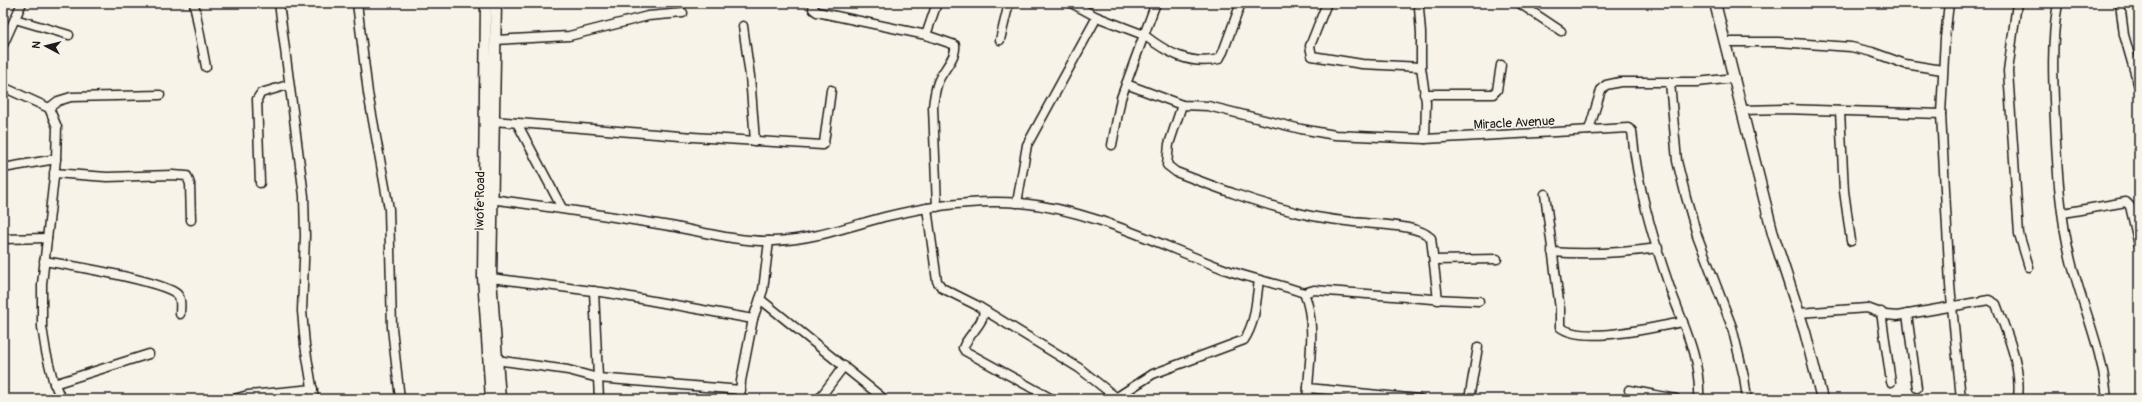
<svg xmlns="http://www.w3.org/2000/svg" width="2142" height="402" font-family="Pangolin,sans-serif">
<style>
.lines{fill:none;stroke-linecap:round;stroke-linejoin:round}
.minor-casing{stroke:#1c1c1c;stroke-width:11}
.tertiary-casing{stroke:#1c1c1c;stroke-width:13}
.minor{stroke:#f7f3e8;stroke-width:8}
.tertiary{stroke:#f7f3e8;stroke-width:10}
.labels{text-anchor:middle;stroke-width:3;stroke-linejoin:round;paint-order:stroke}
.street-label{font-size:13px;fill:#1c1c1c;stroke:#f7f3e8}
</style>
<rect width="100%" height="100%" fill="#f7f3e8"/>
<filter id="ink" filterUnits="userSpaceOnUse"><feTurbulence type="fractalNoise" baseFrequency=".025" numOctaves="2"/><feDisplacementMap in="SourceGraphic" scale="8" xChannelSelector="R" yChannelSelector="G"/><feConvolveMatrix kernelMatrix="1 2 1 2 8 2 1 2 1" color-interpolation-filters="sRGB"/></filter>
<g filter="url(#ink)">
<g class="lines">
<g class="minor-casing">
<g id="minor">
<polyline points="194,3 206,67"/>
<polyline points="279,3 304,196 305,236 302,311 305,345 314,399"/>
<polyline points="357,3 368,93 389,209 392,328 400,399"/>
<path d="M814 3 813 9 817 12 926 35 955 45C957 57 942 71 938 82 935 90 934 98 933 107L937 207"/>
<polyline points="1071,3 1097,17"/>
<polyline points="1327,3 1310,46 1312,56 1362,64 1421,67"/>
<polyline points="1519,3 1561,31"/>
<polyline points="1949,3 1945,38 1941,114 1950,285 1961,399"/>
<polyline points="2017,3 2008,71 2019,234 2029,267"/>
<path d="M2058 3C2051 42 2053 82 2055 121 2057 169 2060 218 2072 265 2084 310 2103 352 2107 399"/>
<polyline points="2120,3 2124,35 2139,87"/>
<polyline points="1419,8 1421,33 1421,67 1426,102 1425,139"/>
<polyline points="15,19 69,35"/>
<polyline points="743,26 750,76 755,141"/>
<polyline points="926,35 937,3"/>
<polyline points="495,40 569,36 648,16 683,13"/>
<polyline points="1000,40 1009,3"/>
<polyline points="1725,42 1778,42 1851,47 1872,52 1905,64 1942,70"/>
<polyline points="3,45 22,3"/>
<polyline points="1670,82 1677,161 1686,197 1697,235 1732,327 1744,377 1747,399"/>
<path d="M1126 84 1182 105 1208 106 1301 129 1335 135 1425 139 1628 128 1632 131C1637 186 1653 239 1671 291 1684 326 1701 361 1699 399"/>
<polyline points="3,87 49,108 57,127 56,159 42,284 42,327 46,352 53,380 61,399"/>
<polyline points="1424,94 1493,94 1497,90 1501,65"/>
<path d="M1182 105 1169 144 1167 165 1176 172C1215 187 1254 202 1295 212 1317 218 1341 221 1364 223 1382 225 1419 225 1431 238L1438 300"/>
<polyline points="49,108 58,101 71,97 160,95"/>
<polyline points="1743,110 1784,109 1941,114"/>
<polyline points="1840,111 1844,191 1851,241"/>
<polyline points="493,121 693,137 822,145 824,143 831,90"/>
<polyline points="517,123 562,208"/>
<polyline points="1589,130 1601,90 1606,85 1620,82 1697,82 1735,78"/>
<path d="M1112 145 1121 98 1144 35C1166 52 1190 66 1219 59L1223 52 1241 3"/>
<polyline points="3,168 56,159"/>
<polyline points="54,173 107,177 172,175 187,176 190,184 191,220"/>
<polyline points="260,183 257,99 261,93 288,85"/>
<path d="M1545 194 1560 309V327C1583 345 1654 327 1683 322"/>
<path d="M491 199C551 207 610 216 670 226 703 232 739 242 773 241 812 240 847 227 884 217 928 206 975 199 1021 203 1092 210 1158 244 1224 269 1250 279 1278 283 1304 293 1316 322 1310 356 1308 388L1419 399"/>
<polyline points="1017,203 1027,145 1097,17 1144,35 1156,3"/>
<polyline points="927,208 937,281 942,288 976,305 1079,368 1118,399"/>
<polyline points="2063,213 2126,202 2130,206 2139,245"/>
<polyline points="3,239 47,238"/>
<path d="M1552 252C1588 255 1622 253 1658 248"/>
<polyline points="1434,260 1497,259"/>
<path d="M44 261C68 265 162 281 177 294 182 299 180 308 180 314"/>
<polyline points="491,278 608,293 753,319"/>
<polyline points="594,291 599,399"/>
<polyline points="1304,293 1314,290 1433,299 1479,301"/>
<polyline points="760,299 884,399"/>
<path d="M984 311C983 325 968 335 963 348L965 351 1052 399"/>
<polyline points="1881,312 1891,382"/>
<path d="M1799 313 1867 308 1886 315 1897 316 1989 300 1996 304C2007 334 2022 366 2018 399"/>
<polyline points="1907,314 1917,388"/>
<polyline points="496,360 568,370 598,378 741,390"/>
<polyline points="54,384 149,354"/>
<polyline points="1629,390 1676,399"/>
<polyline points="234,399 248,395 313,389"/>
<polyline points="740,399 741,381 753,319 763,290 769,241"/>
<polyline points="819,399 844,366"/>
<path d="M1114 399 1153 374 1244 340C1256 322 1256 301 1259 280"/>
<polyline points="1307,399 1308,388"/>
<polyline points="1469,399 1478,347"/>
</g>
</g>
<g class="tertiary-casing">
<g id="tertiary">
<polyline points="486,3 483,277 491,399"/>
<polyline points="496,3 491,278 500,399"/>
<polyline points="1715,3 1773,234 1805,332 1822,399"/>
</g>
</g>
<use href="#minor" class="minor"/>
<use href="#tertiary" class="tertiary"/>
</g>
</g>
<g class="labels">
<g class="street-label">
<text transform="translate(1514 122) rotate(-3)" y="5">Miracle Avenue</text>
<text transform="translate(479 201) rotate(-89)" y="5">Iwofe Road</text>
</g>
</g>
<rect width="2142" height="402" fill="none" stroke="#f7f3e8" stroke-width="16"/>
<rect x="8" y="8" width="2126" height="386" fill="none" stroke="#1c1c1c" stroke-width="1.5" filter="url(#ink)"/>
<g transform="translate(46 46) rotate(277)" stroke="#f7f3e8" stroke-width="3" paint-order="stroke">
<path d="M0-3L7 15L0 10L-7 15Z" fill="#1c1c1c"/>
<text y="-6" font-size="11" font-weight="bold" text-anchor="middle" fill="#1c1c1c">N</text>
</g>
</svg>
